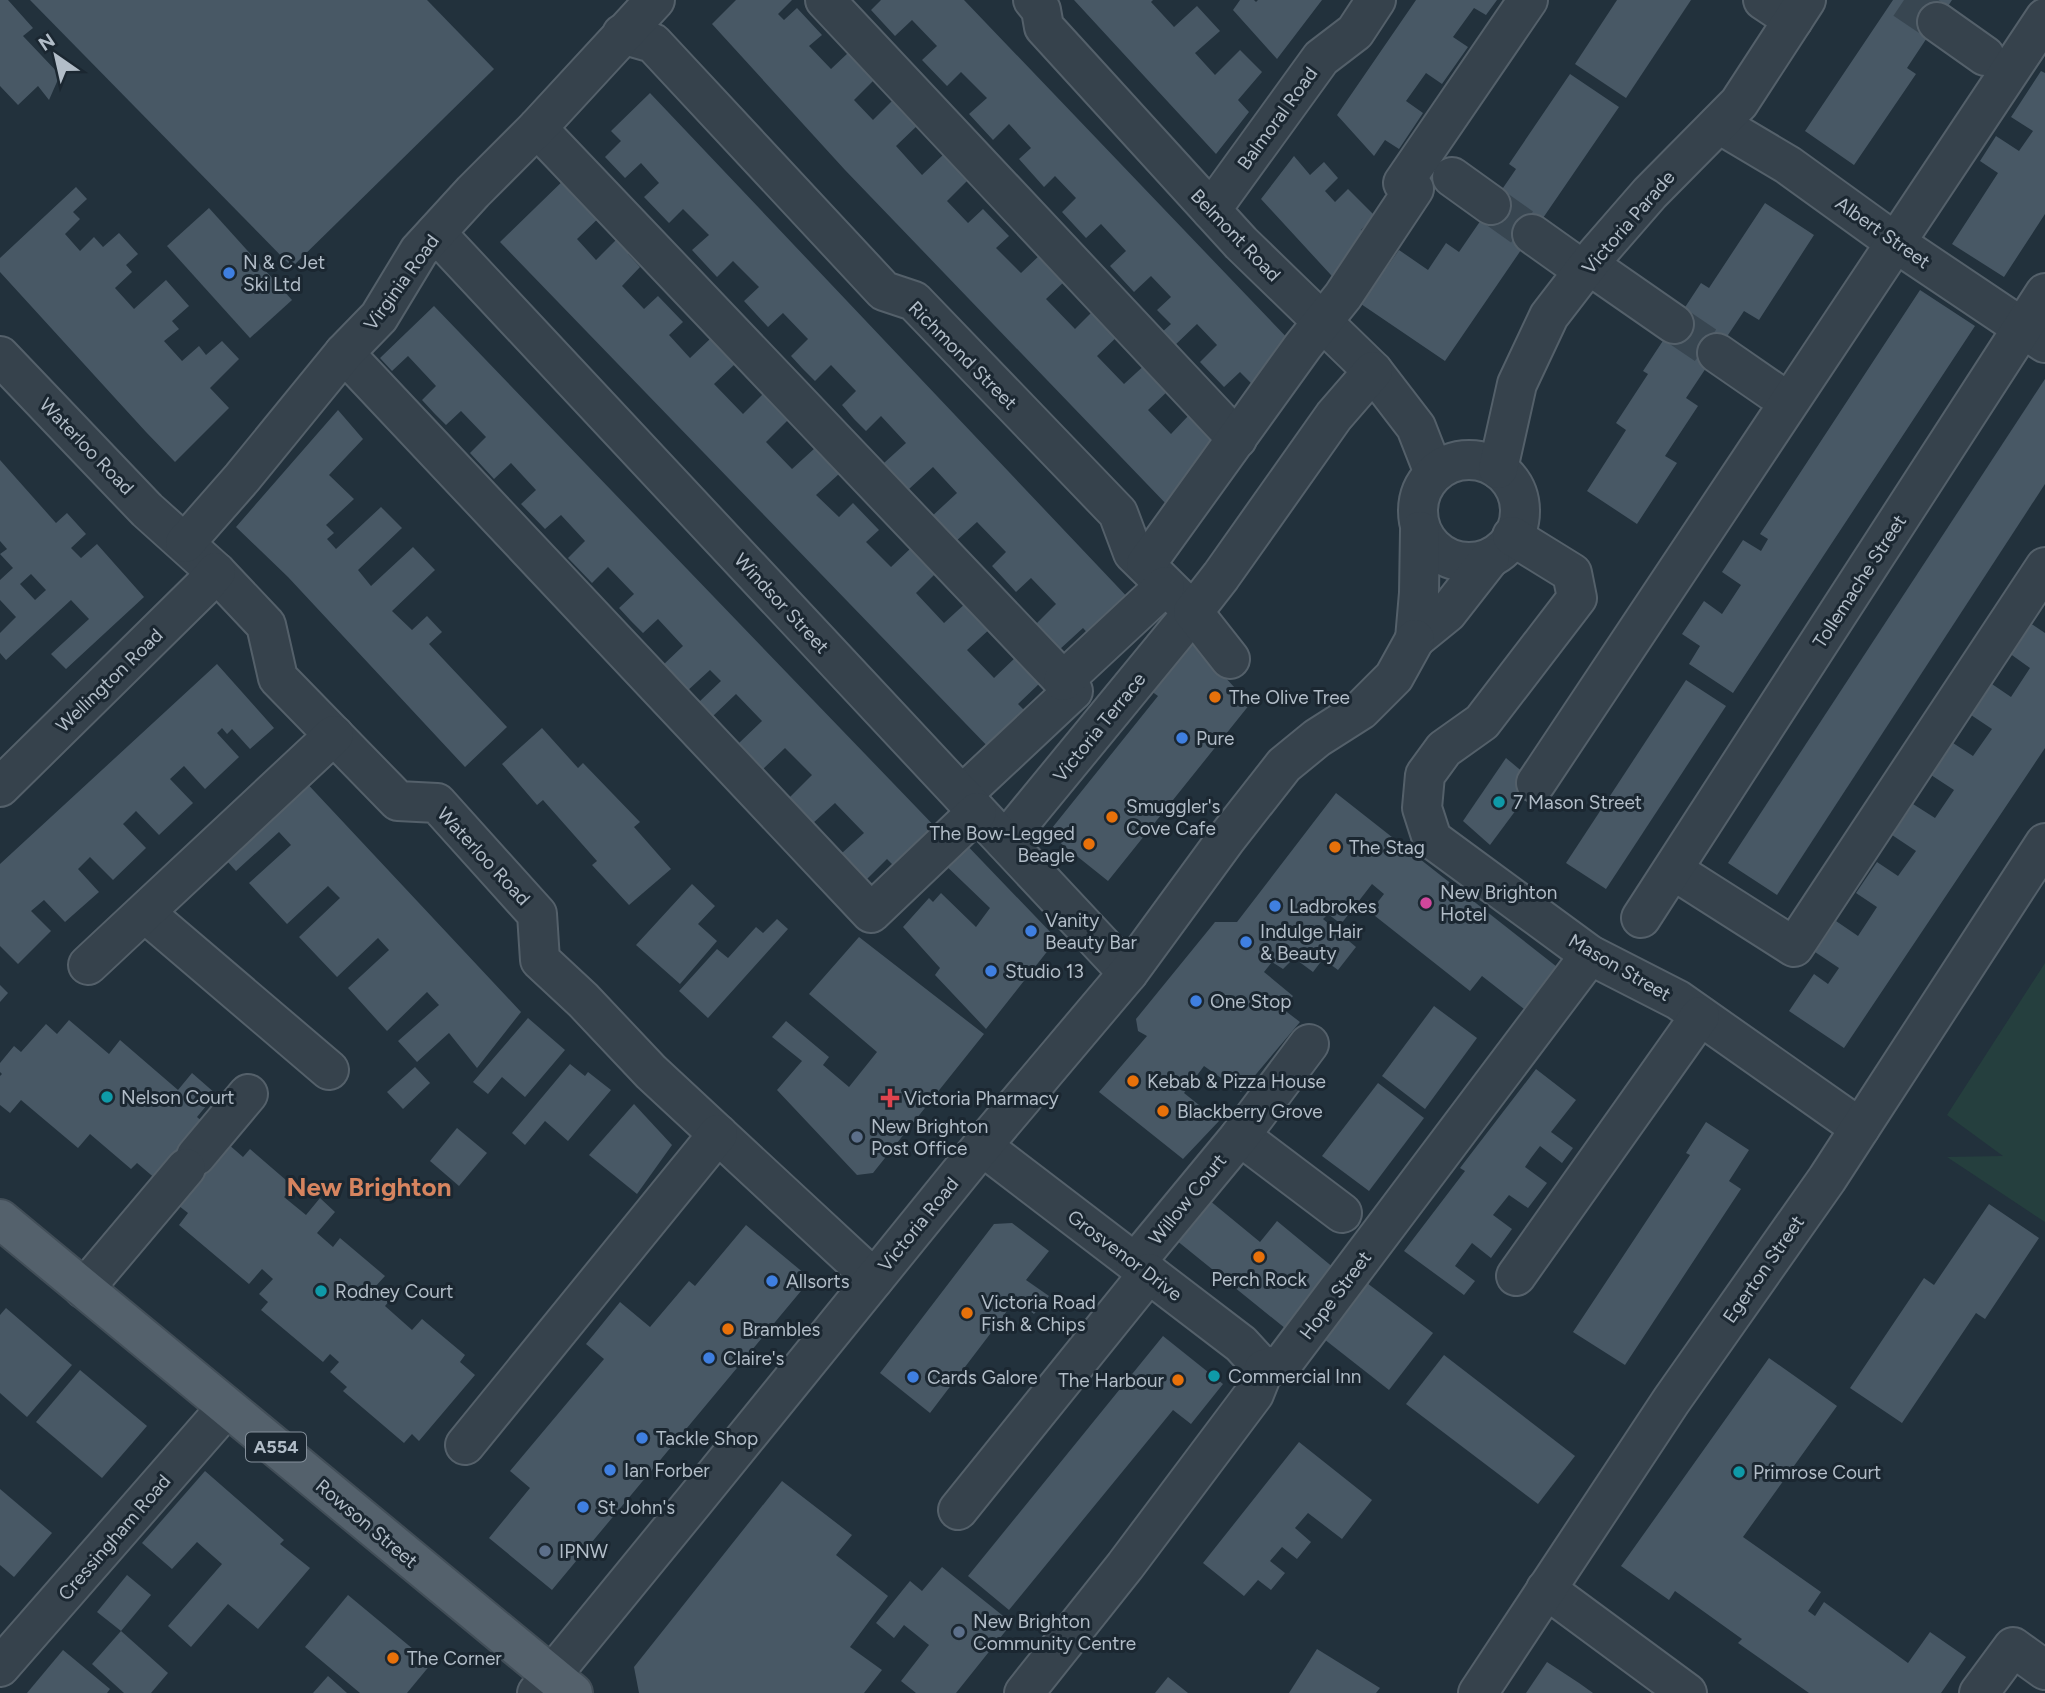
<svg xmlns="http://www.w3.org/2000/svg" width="2045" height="1693" font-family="Figtree,sans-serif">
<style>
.green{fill:#253f3e}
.building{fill:#485865;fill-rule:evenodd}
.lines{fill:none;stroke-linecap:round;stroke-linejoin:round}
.minor-tunnel{stroke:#384651;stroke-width:38;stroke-dasharray:38 19;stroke-linecap:butt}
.minor-casing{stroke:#54606a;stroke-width:42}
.major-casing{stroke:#424e58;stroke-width:42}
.minor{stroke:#36424c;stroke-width:38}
.major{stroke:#54616c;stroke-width:38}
.shop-dot{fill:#3f7fe0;stroke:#1b2731;stroke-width:2.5}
.food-dot{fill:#e8710a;stroke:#1b2731;stroke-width:2.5}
.culture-dot{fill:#0f9aa8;stroke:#1b2731;stroke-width:2.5}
.hotel-dot{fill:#d1479c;stroke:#1b2731;stroke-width:2.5}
.health-dot{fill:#e0444e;stroke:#1b2731;stroke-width:2.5}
.service-dot{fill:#5c6f8a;stroke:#1b2731;stroke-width:2.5}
.labels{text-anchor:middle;stroke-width:6;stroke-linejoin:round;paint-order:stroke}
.shield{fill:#1b2731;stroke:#85909b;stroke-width:2}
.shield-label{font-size:18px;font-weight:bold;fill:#b2bdc8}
.street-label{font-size:19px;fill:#b2bdc8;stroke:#1b2731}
.poi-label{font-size:19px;fill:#b2bdc8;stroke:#1b2731;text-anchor:start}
.district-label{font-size:26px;font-weight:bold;fill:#d6845f;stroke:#1b2731}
</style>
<rect width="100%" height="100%" fill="#22313c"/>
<polygon class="green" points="2045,963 2045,1222 1947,1157 2003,1156 1947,1115"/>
<g class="building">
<polygon points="0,0 8,0 33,28 23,36 60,75 49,100 38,86 18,105 0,86"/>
<polygon points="30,0 427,0 494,69 292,267"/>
<polygon points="736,0 792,0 778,14 784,20 797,8 822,35 809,46 831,69 849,52 875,79 854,100 873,120 895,98 920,123 896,146 922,175 945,153 969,179 947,201 968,223 983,209 1009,236 996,248 1021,273 1042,253 1067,279 1046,299 1075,329 1097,307 1122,332 1097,356 1124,384 1147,363 1171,388 1148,410 1171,434 1189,415 1215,442 1195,461 1206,473 1170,508 845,170 712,24"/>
<polygon points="881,0 964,0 1294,345 1253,385 1240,372 1224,387 1200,362 1217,345 1197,324 1173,347 1160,334 1171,324 1157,310 1171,297 1151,276 1134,292 1110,266 1126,251 1101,224 1086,238 1062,212 1076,198 1055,176 1044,187 1019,159 1031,148 1009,124 993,140 969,114 987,98 961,72 947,86 922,60 937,46 912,20 895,36 871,10"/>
<polygon points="1074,0 1153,0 1151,2 1174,27 1197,6 1220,31 1195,53 1215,75 1240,50 1262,72 1238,100 1249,112 1216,154"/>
<polygon points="1240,0 1254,0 1256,2 1258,0 1322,0 1277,59 1233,10"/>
<polygon points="1416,0 1497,0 1486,15 1474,8 1453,37 1468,47 1442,84 1426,73 1406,101 1423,113 1399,149 1385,140 1374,156 1337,115"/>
<polygon points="1617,0 1691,0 1626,98 1575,64"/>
<polygon points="1893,0 1952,0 1907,68 1916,74 1854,165 1805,131"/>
<polygon points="2041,71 2045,73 2045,214 2004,277 1952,244 1998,173 1980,161 1996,136 2019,151 2033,131 2011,117"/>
<polygon points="1570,74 1619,107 1445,361 1361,304 1399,250 1428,270 1446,243 1459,252 1516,169 1509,164"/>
<polygon points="650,93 1133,603 1094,640 1083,628 1059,650 1035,625 1056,604 1031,578 1016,592 1005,580 992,566 1006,552 977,522 954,543 930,518 957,493 933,467 909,489 884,463 906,443 881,416 866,431 854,419 842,405 856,391 831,365 815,381 802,368 791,356 808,339 783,313 768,327 744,301 759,287 733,261 717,277 692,250 709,235 683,209 669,223 644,197 659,183 641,163 625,178 605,157 621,141 611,131"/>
<polygon points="1294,156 1310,175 1324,162 1338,178 1325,191 1335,202 1348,189 1375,216 1361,230 1374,243 1342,287 1261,199"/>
<polygon points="571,173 607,210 577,239 596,260 624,232 636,245 628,254 640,267 622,286 644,309 658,296 683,322 669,335 690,358 711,338 735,364 714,384 743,414 765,392 790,418 766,442 792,469 815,448 840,473 816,495 839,517 853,503 879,530 866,542 891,567 912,547 937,572 916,593 944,623 967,602 992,627 967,650 994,678 1017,656 1041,682 1018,704 1031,717 994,753 500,242"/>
<polygon points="76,187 87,199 73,212 80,219 65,234 80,251 94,237 103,247 119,233 129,244 138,254 126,265 132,272 115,288 134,309 166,280 189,306 172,321 179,329 164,341 182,361 199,346 206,355 222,341 239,359 210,388 229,408 175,462 146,432 0,272 0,258"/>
<polygon points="1765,203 1814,235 1759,320 1744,311 1686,398 1698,406 1665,456 1677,463 1637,524 1587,491 1626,430 1616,423 1648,374 1643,371 1701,283 1709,288"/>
<polygon points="209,208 292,300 250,338 167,246"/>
<polygon points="1920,290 1975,326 1733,693 1689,664 1700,646 1682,634 1704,601 1722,614 1741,585 1722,572 1743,540 1761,551 1768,539 1760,534"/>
<polygon points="434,306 943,835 902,874 887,859 867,879 842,853 864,833 835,803 812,824 788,799 812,775 785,748 763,769 738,744 762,721 736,694 713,716 699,702 721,681 710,670 686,692 662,666 683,646 658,619 643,633 631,621 619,608 634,594 608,567 592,583 568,558 585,541 561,515 545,529 521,504 536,490 511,463 494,479 483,467 470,453 486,437 461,411 446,425 434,413 422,400 436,386 408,356 392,371 380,358"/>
<polygon points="2045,379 2045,484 1777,895 1728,863"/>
<polygon points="338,410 363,439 329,475 354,499 326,525 334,533 327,539 336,549 381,507 402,528 358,570 371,586 413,547 435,570 392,611 412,630 427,616 442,632 429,644 507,727 465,767 288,577 236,527"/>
<path d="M0 460 56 523 67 513 86 534 71 548 81 558 97 544 144 597 66 669 51 654 89 619 71 600 6 660 0 653V633L16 617 0 600V580L13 568 0 554 7 549 0 541ZM31 574 46 590 35 600 20 584Z"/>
<polygon points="2030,623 2045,633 2045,748 1844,1048 1789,1011 1814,974 1828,984 1839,968 1815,952 1836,921 1858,936 1877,907 1856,893 1877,862 1898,876 1916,851 1892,835 1913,804 1935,818 1954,790 1931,775 1953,743 1973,756 1992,729 1968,713 1989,682 2011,697 2030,668 2009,653"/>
<polygon points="1193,643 1250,704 1108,881 1048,833 1158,696 1151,691"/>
<polygon points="217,664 274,728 250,749 232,729 227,734 222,728 217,733 239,757 205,789 184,766 170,779 193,803 159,835 136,811 123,824 146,848 113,880 90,857 78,869 99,892 65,922 44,900 31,911 51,931 18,964 0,946 0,864"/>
<polygon points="1686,680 1726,706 1606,889 1566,863"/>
<polygon points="542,728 578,768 583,763 640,822 634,827 671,869 629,905 592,865 597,861 543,800 537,805 502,764"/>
<polygon points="1506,758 1536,783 1490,845 1463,821"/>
<polygon points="301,777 521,1012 477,1068 449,1033 417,1062 398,1041 439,1005 427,992 387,1031 348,988 389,950 378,938 337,977 299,937 340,898 328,886 287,924 249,883 291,845 279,832 236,871 218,851"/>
<polygon points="1336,793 1566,974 1533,1016 1482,976 1470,991 1370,912 1384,894 1372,884 1341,924 1328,914 1323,919 1356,947 1338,970 1323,959 1313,972 1294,958 1283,969 1272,962 1264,972 1293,996 1283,1009 1300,1022 1241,1092 1204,1066 1184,1093 1219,1121 1183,1159 1099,1092 1147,1036 1138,1031 1136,1019 1215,922 1237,922"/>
<polygon points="960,838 1057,939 986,1029 935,975 940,968 903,927 929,898 933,902 941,893 976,927 990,908 939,859"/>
<polygon points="692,884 715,906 698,924 717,941 680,984 636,945"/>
<polygon points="777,919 788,929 708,1018 679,991 717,949 728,958 756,927 763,933"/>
<polygon points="859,937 984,1034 873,1173 857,1175 777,1090 802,1061 772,1037 786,1021 829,1057 823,1065 849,1087 877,1052 809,994"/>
<polygon points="0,985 8,993 0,1002"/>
<polygon points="1434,1006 1477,1038 1425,1109 1382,1076"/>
<polygon points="528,1018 565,1050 525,1097 502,1077 488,1094 473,1082"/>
<polygon points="69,1020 109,1054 120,1040 178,1090 192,1073 216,1094 197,1117 243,1157 250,1149 294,1187 284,1197 306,1215 320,1198 335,1212 317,1233 333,1247 340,1238 385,1276 375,1287 390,1300 385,1306 412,1330 422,1319 465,1355 460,1362 475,1375 419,1441 412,1434 404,1443 343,1391 347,1387 330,1372 339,1362 330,1354 323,1362 261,1310 268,1302 259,1294 273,1279 262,1269 249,1284 179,1225 188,1213 174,1202 157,1180 137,1163 131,1169 90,1134 78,1148 21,1100 10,1113 0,1105 0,1076 2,1074 0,1072 0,1063 14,1046 21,1052 46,1024 57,1034"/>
<polygon points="570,1064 585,1076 588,1072 611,1090 568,1141 545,1121 525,1145 512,1133"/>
<polygon points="415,1067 430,1083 403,1109 387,1092"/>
<polygon points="1536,1069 1576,1100 1551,1132 1573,1148 1562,1163 1540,1146 1531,1158 1525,1167 1547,1183 1528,1208 1509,1195 1493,1215 1512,1229 1491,1258 1472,1243 1455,1266 1475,1281 1464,1295 1404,1251 1465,1171 1460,1168"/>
<polygon points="1378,1083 1424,1118 1369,1191 1322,1156"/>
<polygon points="634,1104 672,1145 637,1194 589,1155"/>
<polygon points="1706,1122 1749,1150 1729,1181 1741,1189 1625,1365 1573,1332 1690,1155 1686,1153"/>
<polygon points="457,1128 487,1153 459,1186 430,1161"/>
<polygon points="1209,1200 1260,1242 1277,1221 1340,1273 1291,1333 1176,1240"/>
<polygon points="1989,1204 2039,1238 1985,1319 1976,1313 1902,1423 1850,1388 1924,1278 1934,1285"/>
<polygon points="1012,1223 1049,1251 1026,1280 1049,1296 1034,1314 1014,1299 1003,1317 930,1413 880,1373 994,1224"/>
<polygon points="746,1225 811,1279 552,1590 489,1538 530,1488 510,1471 604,1359 586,1344 620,1302 650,1327 689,1281 695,1286"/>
<polygon points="1367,1283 1433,1333 1389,1390 1324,1339"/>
<polygon points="6,1308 72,1365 27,1417 0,1393 0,1315"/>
<polygon points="1163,1336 1223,1384 1191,1424 1173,1410 1009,1610 968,1576"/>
<polygon points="1444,1355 1575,1456 1538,1504 1406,1404"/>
<polygon points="1769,1358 1837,1406 1743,1537 1821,1592 1808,1611 1815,1616 1824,1602 1908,1663 1930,1632 1966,1657 1941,1693 1809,1693 1738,1643 1742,1639 1675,1591 1669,1600 1621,1566"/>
<polygon points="80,1370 147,1426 102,1478 36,1422"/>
<polygon points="1299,1442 1372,1500 1342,1539 1308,1513 1295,1528 1311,1542 1297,1559 1282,1547 1270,1561 1285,1573 1271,1590 1258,1580 1244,1596 1203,1563"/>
<polygon points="205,1471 284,1540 280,1544 310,1568 258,1629 228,1604 191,1647 168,1626 222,1564 197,1542 172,1569 142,1543"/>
<polygon points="782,1481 852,1535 836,1555 888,1596 850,1647 882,1670 864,1693 639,1693 634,1667"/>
<polygon points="0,1489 52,1533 14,1577 0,1565"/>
<polygon points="942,1567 1012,1623 956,1693 916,1693 901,1681 929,1645 904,1625 894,1638 876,1623 910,1581 922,1591"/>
<polygon points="127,1575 151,1595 121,1631 97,1612"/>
<polygon points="348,1595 431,1664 407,1693 360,1693 305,1647"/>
<polygon points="121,1631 168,1673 151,1693 124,1693 92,1664"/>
<polygon points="1317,1649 1380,1688 1376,1693 1289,1693"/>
<polygon points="63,1650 110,1689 107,1693 27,1693"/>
<polygon points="1547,1662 1579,1683 1593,1693 1526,1693"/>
<polygon points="328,1676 347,1693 313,1693"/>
<polygon points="1168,1677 1188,1693 1155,1693"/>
</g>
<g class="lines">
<g class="minor-tunnel">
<polyline points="1904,0 1937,22"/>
<polyline points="1491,205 1532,234"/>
<polyline points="1674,324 1717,353"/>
</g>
<g class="minor-casing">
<g id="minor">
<polyline points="825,0 1237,439"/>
<polyline points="1033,0 1041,10 1044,27 1241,243 1373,371 1416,427 1434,473"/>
<polyline points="1763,0 1793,20"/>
<polyline points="1937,22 1985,56"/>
<polyline points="622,34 653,43 884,291 914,301 1118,513 1133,553 1193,612 1005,841"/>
<polyline points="1719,124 1788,165 1896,243 2045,343"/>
<polyline points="537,128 1073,691 962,795"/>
<polyline points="1452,177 1491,205"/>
<polyline points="1211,210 1321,58 1355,32 1376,0"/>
<polyline points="436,233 1128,973"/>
<polyline points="1532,234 1584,271"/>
<polyline points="1589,265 1674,324"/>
<polyline points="344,353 871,913 977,812"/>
<polyline points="1717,353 1772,391"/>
<polyline points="0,356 147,510 216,572 266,625 278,678 398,801 437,803 537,914 540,960 583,1000 651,1072 874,1279"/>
<circle cx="1469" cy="511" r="51"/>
<polyline points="1498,469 1517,384 1549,316 1596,255 1650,193 1739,103 1806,0"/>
<polyline points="1420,531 1419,593 1415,639 1447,613 1490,558"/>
<polyline points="1512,536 1572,573 1577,598 1482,722 1444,749 1425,775 1422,808 1432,839 1590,955 1678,1000 1860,1128"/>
<polyline points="185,543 242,478 344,353 379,317 419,251 473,192 537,128 655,0"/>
<polyline points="1146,564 1303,346 1343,296 1414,189 1403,183 1528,0"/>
<polyline points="1230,659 1193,612 1221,576 1334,416 1373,371"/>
<polyline points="1063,681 1165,586"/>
<polyline points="1536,783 2045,18"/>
<polyline points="0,787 205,585 216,572"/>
<polyline points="1673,870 1794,947 2045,567"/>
<polyline points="145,913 329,1070"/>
<polyline points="1641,918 2045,293"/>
<polyline points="88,965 334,735"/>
<polyline points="1240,1136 1342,1213"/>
<polyline points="982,1146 1241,1344 1264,1369"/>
<polyline points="196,1156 248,1094"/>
<polyline points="1135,1263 1240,1136 1309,1044"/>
<polyline points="1516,1276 1700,1016"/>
<polyline points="84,1289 186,1168"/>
<polyline points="465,1445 718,1134"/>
<polyline points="958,1510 1149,1273"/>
<polyline points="1546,1589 1687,1693"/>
<polyline points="0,1667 227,1407"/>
<polyline points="537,1693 695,1500 982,1146 1128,973 1226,839 1284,765 1317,738 1361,710 1394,677 1415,639"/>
<polyline points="1024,1693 1125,1566 1254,1394 1264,1369 1283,1363 1590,955"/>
<polyline points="1478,1693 1671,1401 1827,1179 2045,843"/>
<polyline points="1979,1693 2013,1647 2045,1670"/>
</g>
</g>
<g class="major-casing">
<polyline id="major" points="0,1219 573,1693"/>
</g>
<use href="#minor" class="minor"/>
<use href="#major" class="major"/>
</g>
<g class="shop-dot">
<circle cx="229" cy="273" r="7"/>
<circle cx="1182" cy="738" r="7"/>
<circle cx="1275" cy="906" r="7"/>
<circle cx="1031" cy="931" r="7"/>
<circle cx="1246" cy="942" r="7"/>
<circle cx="991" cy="971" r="7"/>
<circle cx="1196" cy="1001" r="7"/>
<circle cx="772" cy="1281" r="7"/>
<circle cx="709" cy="1358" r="7"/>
<circle cx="913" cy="1377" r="7"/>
<circle cx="642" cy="1438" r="7"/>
<circle cx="610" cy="1470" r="7"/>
<circle cx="583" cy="1507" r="7"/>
</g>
<g class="food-dot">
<circle cx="1215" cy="697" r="7"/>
<circle cx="1112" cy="817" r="7"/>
<circle cx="1089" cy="844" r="7"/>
<circle cx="1335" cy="847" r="7"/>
<circle cx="1133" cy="1081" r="7"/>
<circle cx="1163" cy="1111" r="7"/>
<circle cx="1259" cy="1257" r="7"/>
<circle cx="967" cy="1313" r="7"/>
<circle cx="728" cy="1329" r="7"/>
<circle cx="1178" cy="1380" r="7"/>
<circle cx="393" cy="1658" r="7"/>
</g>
<g class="culture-dot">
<circle cx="1499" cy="802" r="7"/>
<circle cx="107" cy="1097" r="7"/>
<circle cx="321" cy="1291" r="7"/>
<circle cx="1214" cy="1376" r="7"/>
<circle cx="1739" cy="1472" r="7"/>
</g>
<circle class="hotel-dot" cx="1426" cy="903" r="7"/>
<path class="health-dot" d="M886.5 1087.5h7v7h7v7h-7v7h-7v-7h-7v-7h7z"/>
<g class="service-dot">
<circle cx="857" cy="1137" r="7"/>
<circle cx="545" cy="1551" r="7"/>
<circle cx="959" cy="1632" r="7"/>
</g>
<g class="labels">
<rect class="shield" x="246" y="1432.5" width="60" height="29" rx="5"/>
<g class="shield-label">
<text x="276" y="1453">A554</text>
</g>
<g class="street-label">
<text transform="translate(1277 118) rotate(-54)" y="7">Balmoral Road</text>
<text transform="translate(1628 222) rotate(-49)" y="7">Victoria Parade</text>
<text transform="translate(1883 232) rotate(35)" y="7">Albert Street</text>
<text transform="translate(1236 235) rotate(46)" y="7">Belmont Road</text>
<text transform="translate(401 282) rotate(-54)" y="7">Virginia Road</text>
<text transform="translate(963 355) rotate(45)" y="7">Richmond Street</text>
<text transform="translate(87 446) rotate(46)" y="7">Waterloo Road</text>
<text transform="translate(1859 581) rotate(-57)" y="7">Tollemache Street</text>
<text transform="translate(782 603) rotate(47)" y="7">Windsor Street</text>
<text transform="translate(109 680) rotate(-44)" y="7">Wellington Road</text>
<text transform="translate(1099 727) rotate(-51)" y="7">Victoria Terrace</text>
<text transform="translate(484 856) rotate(47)" y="7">Waterloo Road</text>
<text transform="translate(1620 967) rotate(30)" y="7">Mason Street</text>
<text transform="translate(1187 1199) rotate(-51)" y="7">Willow Court</text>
<text transform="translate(918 1224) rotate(-51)" y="7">Victoria Road</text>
<text transform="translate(1125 1255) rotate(37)" y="7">Grosvenor Drive</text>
<text transform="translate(1763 1269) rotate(-55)" y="7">Egerton Street</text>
<text transform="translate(1335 1295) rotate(-53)" y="7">Hope Street</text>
<text transform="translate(367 1523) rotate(40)" y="7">Rowson Street</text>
<text transform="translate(114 1537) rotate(-49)" y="7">Cressingham Road</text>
</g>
<g class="poi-label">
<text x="243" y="269">N &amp; C Jet<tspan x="243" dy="22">Ski Ltd</tspan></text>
<text x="1229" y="704">The Olive Tree</text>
<text x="1196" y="745">Pure</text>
<text x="1513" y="809">7 Mason Street</text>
<text x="1126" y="813">Smuggler's<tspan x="1126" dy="22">Cove Cafe</tspan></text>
<text x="1075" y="840" text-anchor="end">The Bow-Legged<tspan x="1075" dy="22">Beagle</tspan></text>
<text x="1349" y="854">The Stag</text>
<text x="1440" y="899">New Brighton<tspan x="1440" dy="22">Hotel</tspan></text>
<text x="1289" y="913">Ladbrokes</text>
<text x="1045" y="927">Vanity<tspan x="1045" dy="22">Beauty Bar</tspan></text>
<text x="1260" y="938">Indulge Hair<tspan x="1260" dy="22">&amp; Beauty</tspan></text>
<text x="1005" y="978">Studio 13</text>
<text x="1210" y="1008">One Stop</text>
<text x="1147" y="1088">Kebab &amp; Pizza House</text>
<text x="121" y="1104">Nelson Court</text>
<text x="904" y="1105">Victoria Pharmacy</text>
<text x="1177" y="1118">Blackberry Grove</text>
<text x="871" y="1133">New Brighton<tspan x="871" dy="22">Post Office</tspan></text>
<text x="1259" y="1286" text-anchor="middle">Perch Rock</text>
<text x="786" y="1288">Allsorts</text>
<text x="335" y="1298">Rodney Court</text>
<text x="981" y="1309">Victoria Road<tspan x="981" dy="22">Fish &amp; Chips</tspan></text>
<text x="742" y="1336">Brambles</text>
<text x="723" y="1365">Claire's</text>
<text x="1228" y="1383">Commercial Inn</text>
<text x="927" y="1384">Cards Galore</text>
<text x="1164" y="1387" text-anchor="end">The Harbour</text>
<text x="656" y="1445">Tackle Shop</text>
<text x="624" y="1477">Ian Forber</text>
<text x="1753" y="1479">Primrose Court</text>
<text x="597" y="1514">St John's</text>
<text x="559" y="1558">IPNW</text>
<text x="973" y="1628">New Brighton<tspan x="973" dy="22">Community Centre</tspan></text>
<text x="407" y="1665">The Corner</text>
</g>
<g class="district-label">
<text x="369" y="1196">New Brighton</text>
</g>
</g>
<g transform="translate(56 56) rotate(326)" stroke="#1b2731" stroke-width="5" paint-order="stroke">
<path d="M0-5L12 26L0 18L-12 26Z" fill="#b2bdc8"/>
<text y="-10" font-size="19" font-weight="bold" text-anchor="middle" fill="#b2bdc8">N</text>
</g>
</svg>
